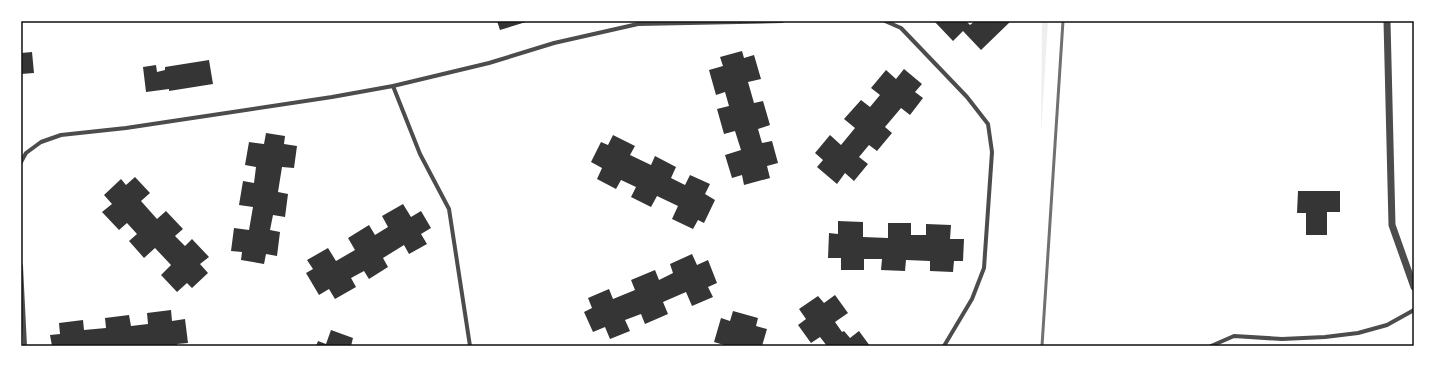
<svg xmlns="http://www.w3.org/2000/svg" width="1435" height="367" font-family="'Work Sans',sans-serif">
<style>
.green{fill:#eee}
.building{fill:#353535}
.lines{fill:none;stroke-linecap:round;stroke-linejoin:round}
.minor{stroke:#4c4c4c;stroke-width:4}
.tertiary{stroke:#4c4c4c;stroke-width:7}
.rail{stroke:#707070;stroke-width:3}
.neatline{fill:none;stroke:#111;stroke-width:1.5}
</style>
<rect width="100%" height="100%" fill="#fff"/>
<polygon class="green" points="1042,21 1048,21 1041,134"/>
<g class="building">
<polygon points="497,21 529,21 500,30"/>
<polygon points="934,21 966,21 970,25 975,21 1011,21 981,50 963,31 953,41"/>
<polygon points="742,51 744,58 754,55 761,79 748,82 754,103 763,101 770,125 758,129 762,143 772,141 778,163 767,166 770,178 744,185 742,175 732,178 725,155 741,150 735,131 724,134 717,109 729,106 725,92 716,95 709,70 723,66 720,57"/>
<polygon points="32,52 34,73 21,74 21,53"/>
<polygon points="209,60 213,84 169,91 169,89 146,92 143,67 156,65 157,72 165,70 165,67"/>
<polygon points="904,69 922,84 915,92 923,98 910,115 901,108 885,127 892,133 877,151 869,145 859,157 868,164 854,181 845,173 837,184 817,167 823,160 815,153 830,135 841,145 855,128 844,119 861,100 870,107 880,95 871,88 886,70 896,79"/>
<polygon points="266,133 285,136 284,144 297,146 294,168 282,167 278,192 288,194 285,217 273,215 270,230 280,232 277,256 266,254 264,264 241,260 242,252 231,251 234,228 249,230 253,207 239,205 243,181 254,183 256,167 245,165 249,142 264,144"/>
<polygon points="613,135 635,146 630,155 651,165 655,156 676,167 671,178 685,185 690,175 710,184 705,194 715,200 704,223 698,220 693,229 672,219 678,206 657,196 651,207 631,197 636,187 621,180 616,189 597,179 602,168 591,162 601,142 608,145"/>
<polygon points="135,177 150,193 141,201 157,219 166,211 183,229 175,236 185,246 192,239 209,257 200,264 208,273 192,288 187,283 177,292 161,275 171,265 155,248 144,258 129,241 137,234 127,223 119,230 102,212 112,204 104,195 121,179 126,185"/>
<polygon points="1298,191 1340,191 1340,212 1327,212 1327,235 1306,235 1306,213 1297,213"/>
<polygon points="403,204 411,217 421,211 431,228 421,234 427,244 409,254 404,245 383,258 388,267 369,279 364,271 351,278 356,287 335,299 329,289 319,295 306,273 313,269 307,260 328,248 336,261 355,250 348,238 369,225 375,235 388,227 382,216"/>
<polygon points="838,221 863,222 863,237 888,238 888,223 911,223 911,235 926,235 926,224 951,225 950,239 964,239 963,261 954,261 953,272 930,271 930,261 906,260 905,271 881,270 882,259 864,259 864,270 841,270 841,258 828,258 829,233 838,234"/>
<polygon points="692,254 697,265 708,260 717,283 708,287 713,297 692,306 686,292 663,302 668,314 645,324 641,314 625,320 630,331 610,339 605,327 593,332 584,312 592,308 588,298 609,289 613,299 635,290 631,280 655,270 659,280 673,273 670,264"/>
<polygon points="835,295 848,313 835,322 842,332 844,331 850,338 859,331 870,346 827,346 820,337 811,343 798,325 806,319 799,309 818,296 824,303"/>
<polygon points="171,310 172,321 185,319 188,343 177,344 177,346 52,346 50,335 60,334 59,323 83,320 84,330 106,328 105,318 129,315 131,326 148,324 147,313"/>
<polygon points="733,311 758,318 756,326 767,329 762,346 724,346 724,345 714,342 721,318 730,321"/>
<polygon points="331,330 353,338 351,346 316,346 318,341 326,344"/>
</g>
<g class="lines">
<g class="minor">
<polyline points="885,21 901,28 967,97 988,124 992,152 984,268 972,299 944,346"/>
<polyline points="393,86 420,154 449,209 470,346"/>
<polyline points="21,162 26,153 41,142 61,135 126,128 332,97 393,86 489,63 554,43 638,24 782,21"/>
<polyline points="21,266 25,346"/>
<polyline points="1211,346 1234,336 1282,339 1325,337 1358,333 1387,325 1414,310"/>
</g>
<polyline class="tertiary" points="1387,21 1392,225 1414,287"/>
<polyline class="rail" points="1042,346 1063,21"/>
</g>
<rect width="1435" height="367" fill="none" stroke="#ffffff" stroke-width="44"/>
<rect x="22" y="22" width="1391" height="323" class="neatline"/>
</svg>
